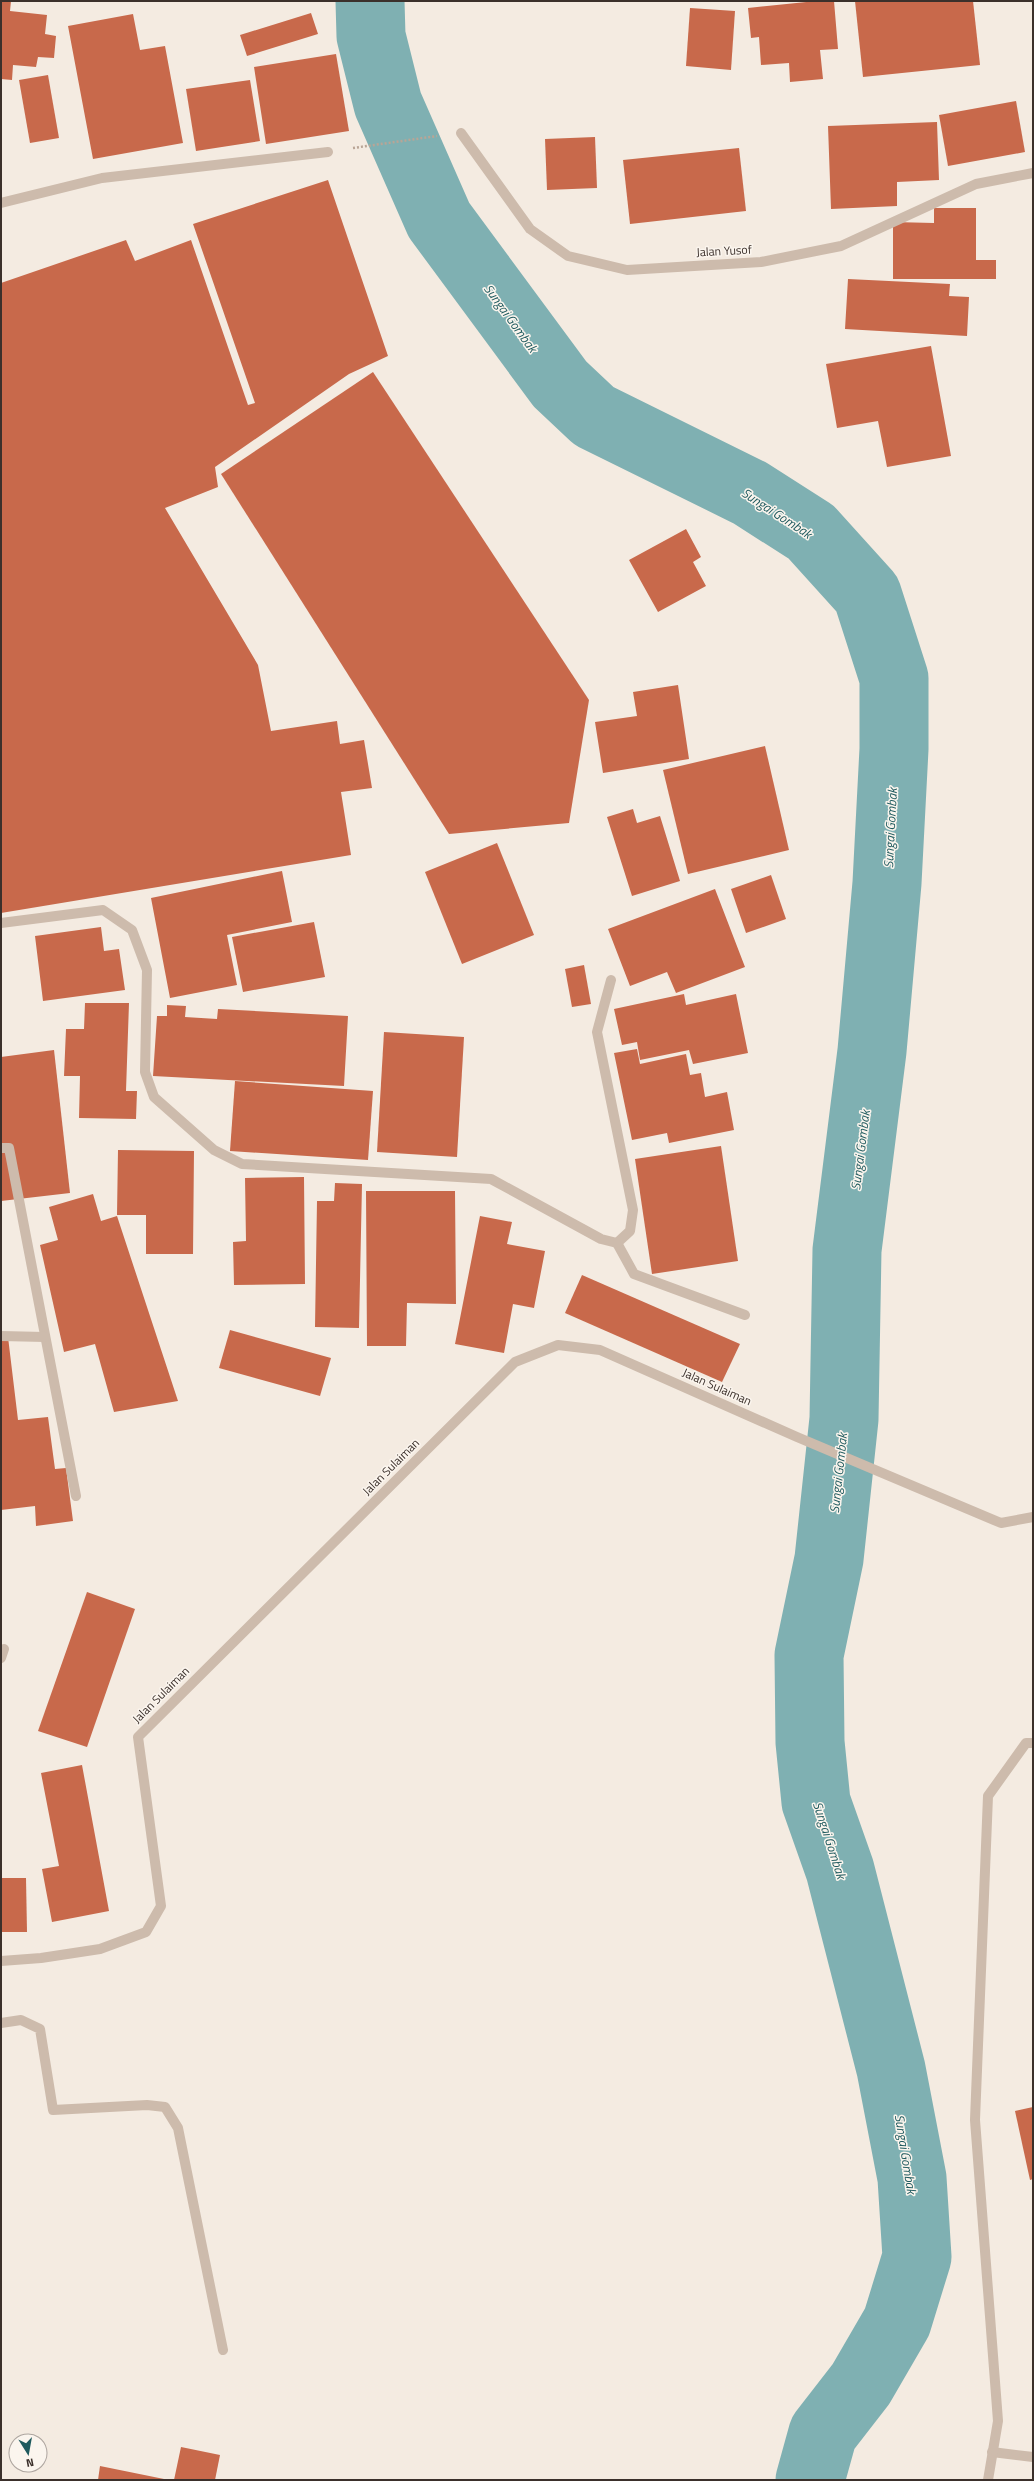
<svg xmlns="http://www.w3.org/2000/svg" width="1034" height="2481" font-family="'Titillium Web',sans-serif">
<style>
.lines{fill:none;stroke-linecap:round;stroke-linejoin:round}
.river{stroke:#7fb0b2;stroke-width:69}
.building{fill:#c8694b}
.path{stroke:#b9a596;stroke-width:2.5;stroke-dasharray:2 2;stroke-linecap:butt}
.service{stroke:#cdbbac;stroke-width:10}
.minor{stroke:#cdbbac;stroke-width:10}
.labels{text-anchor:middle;stroke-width:3;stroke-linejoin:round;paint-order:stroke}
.street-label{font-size:12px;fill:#3b302b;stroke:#fbf5ee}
.water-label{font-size:13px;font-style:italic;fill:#1f5a5e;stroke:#fbf5ee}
</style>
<rect width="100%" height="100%" fill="#f4ebe1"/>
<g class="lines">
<polyline class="river" points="370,1 371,36 388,104 439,220 560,384 594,416 750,493 811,532 867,594 894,678 894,749 887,883 872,1051 847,1250 844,1419 829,1559 809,1655 810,1742 816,1802 840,1870 891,2069 912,2178 917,2257 897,2322 861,2384 823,2433 810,2480"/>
</g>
<g class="building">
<polygon points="1,1 11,1 10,11 47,15 45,34 56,36 54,58 38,57 36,67 13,65 12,80 1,79"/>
<polygon points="816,1 834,1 838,49 820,50 823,79 790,82 789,63 761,65 759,37 751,38 748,8"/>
<polygon points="855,1 973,1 980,65 863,77"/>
<polygon points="690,8 735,11 731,70 686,66"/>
<polygon points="311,13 318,34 247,56 240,35"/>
<polygon points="133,14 140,50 165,46 183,143 93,159 68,26"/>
<polygon points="336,54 349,131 266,144 254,67"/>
<polygon points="48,75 59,138 30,143 19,80"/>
<polygon points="250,80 260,141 196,151 186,89"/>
<polygon points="1016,101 1025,152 948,166 939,115"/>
<polygon points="937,122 939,180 897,182 897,206 831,209 828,126"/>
<polygon points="595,137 597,188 547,190 545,139"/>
<polygon points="739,148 746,211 630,224 623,160"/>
<polygon points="328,180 388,356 349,374 215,467 218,487 165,508 258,665 271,731 337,721 340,744 364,740 372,788 341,792 351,855 1,913 1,283 126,240 135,261 191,240 248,405 255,403 193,224"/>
<polygon points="934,208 976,208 976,260 996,260 996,279 893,279 893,222 934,223"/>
<polygon points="848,279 950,284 949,296 969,297 967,336 845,329"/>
<polygon points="931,346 951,456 887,467 878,421 837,428 826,364"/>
<polygon points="373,372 589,700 569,823 449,834 221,474"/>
<polygon points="686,529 701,557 693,562 706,586 658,612 629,560"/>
<polygon points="678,685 689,759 603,773 595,722 637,716 633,692"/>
<polygon points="765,746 789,850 688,874 663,770"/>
<polygon points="633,809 637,823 660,816 680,881 632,896 607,817"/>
<polygon points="497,843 534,935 462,964 425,872"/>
<polygon points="282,871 292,922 227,935 237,985 170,998 151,898"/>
<polygon points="771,875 786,919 746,933 731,889"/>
<polygon points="715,889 745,967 676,993 667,972 630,986 608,929"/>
<polygon points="314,922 325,977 243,992 232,937"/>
<polygon points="101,927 104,951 119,949 125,990 43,1001 35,936"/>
<polygon points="584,965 591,1004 572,1007 565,969"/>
<polygon points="684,994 686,1005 736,994 748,1053 693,1064 689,1050 640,1060 637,1042 622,1045 614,1009"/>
<polygon points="85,1003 129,1003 126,1091 137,1091 136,1119 79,1118 80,1076 64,1076 66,1029 84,1029"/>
<polygon points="167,1005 186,1006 185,1017 217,1019 218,1009 348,1016 344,1086 153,1076 157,1016 167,1016"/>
<polygon points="384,1032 464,1037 457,1157 377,1152"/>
<polygon points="637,1049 640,1064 686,1054 690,1075 701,1073 705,1097 727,1092 734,1130 669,1143 667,1133 632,1140 614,1053"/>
<polygon points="54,1050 70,1193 1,1201 1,1057"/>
<polygon points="235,1081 373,1091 368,1160 230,1151"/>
<polygon points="721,1146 738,1261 652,1274 635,1159"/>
<polygon points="118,1150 194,1151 193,1254 146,1254 146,1215 117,1215"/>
<polygon points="304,1177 305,1284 234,1285 233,1242 246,1241 245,1178"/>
<polygon points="335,1183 362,1184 359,1328 315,1327 317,1201 334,1201"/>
<polygon points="366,1191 455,1191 456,1304 407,1303 406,1346 367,1346"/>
<polygon points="93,1194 101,1221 117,1216 178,1401 114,1412 95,1344 64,1352 40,1245 58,1240 49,1207"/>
<polygon points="480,1216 512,1222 507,1244 545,1251 534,1308 513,1304 504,1353 455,1344"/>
<polygon points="582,1275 740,1344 722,1382 565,1313"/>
<polygon points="230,1330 331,1358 320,1396 219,1368"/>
<polygon points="8,1337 18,1420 48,1417 55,1469 66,1468 73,1521 36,1526 35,1506 1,1510 1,1338"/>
<polygon points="87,1592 135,1609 87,1747 38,1731"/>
<polygon points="82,1765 109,1911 52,1922 42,1869 59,1866 41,1773"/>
<polygon points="1,1878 26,1878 27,1932 1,1932"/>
<polygon points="1033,2107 1033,2179 1030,2180 1015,2111"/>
<polygon points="181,2447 220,2455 215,2480 174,2480"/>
<polygon points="100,2466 164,2479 163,2480 98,2480"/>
</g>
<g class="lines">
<polyline class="path" points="353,148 437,136"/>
<g class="service">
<polyline points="1,1148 9,1148 76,1496"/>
<polyline points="617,1243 634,1274 745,1315"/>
<polyline points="1,1336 45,1337"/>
<polyline points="1,1658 4,1649"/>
<polyline points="1,2023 21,2020 40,2029 53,2110 147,2105 165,2107 178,2128 223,2350"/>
<polyline points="992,2452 1033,2457"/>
<polyline points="988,2480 998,2421 975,2120 988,1796 1026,1743 1033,1743"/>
</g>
<g class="minor">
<polyline points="461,133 530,229 568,256 627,270 761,262 841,246 976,184 1033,173"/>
<polyline points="1,203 102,178 328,152"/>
<polyline points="1,923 103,910 132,930 147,970 145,1072 154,1097 214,1150 242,1164 491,1179 601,1239 617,1243 630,1231 633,1210 597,1032 611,980"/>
<polyline points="1,1961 41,1958 100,1949 146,1932 161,1906 138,1737 515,1362 558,1345 600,1350 797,1437 1001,1523 1033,1517"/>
</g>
</g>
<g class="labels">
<g class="street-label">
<text transform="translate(724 251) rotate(-3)" y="4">Jalan Yusof</text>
<text transform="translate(717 1387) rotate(24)" y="4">Jalan Sulaiman</text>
<text transform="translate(391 1467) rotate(-45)" y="4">Jalan Sulaiman</text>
<text transform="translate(161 1695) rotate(-45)" y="4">Jalan Sulaiman</text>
</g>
<g class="water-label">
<text transform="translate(511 318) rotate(54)" y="5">Sungai Gombak</text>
<text transform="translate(777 513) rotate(33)" y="5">Sungai Gombak</text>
<text transform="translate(890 828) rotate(-87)" y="5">Sungai Gombak</text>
<text transform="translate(860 1150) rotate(-83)" y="5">Sungai Gombak</text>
<text transform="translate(838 1473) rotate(-84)" y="5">Sungai Gombak</text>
<text transform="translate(830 1840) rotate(72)" y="5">Sungai Gombak</text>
<text transform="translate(906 2154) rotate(81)" y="5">Sungai Gombak</text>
</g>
</g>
<rect width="1034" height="2481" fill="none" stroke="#3b302b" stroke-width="4"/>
<g transform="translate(28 2453) rotate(169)"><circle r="19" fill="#fbf5ee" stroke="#aea6a0"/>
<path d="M0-3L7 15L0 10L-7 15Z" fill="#1f5a5e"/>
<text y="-6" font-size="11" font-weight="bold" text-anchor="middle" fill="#3b302b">N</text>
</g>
</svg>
